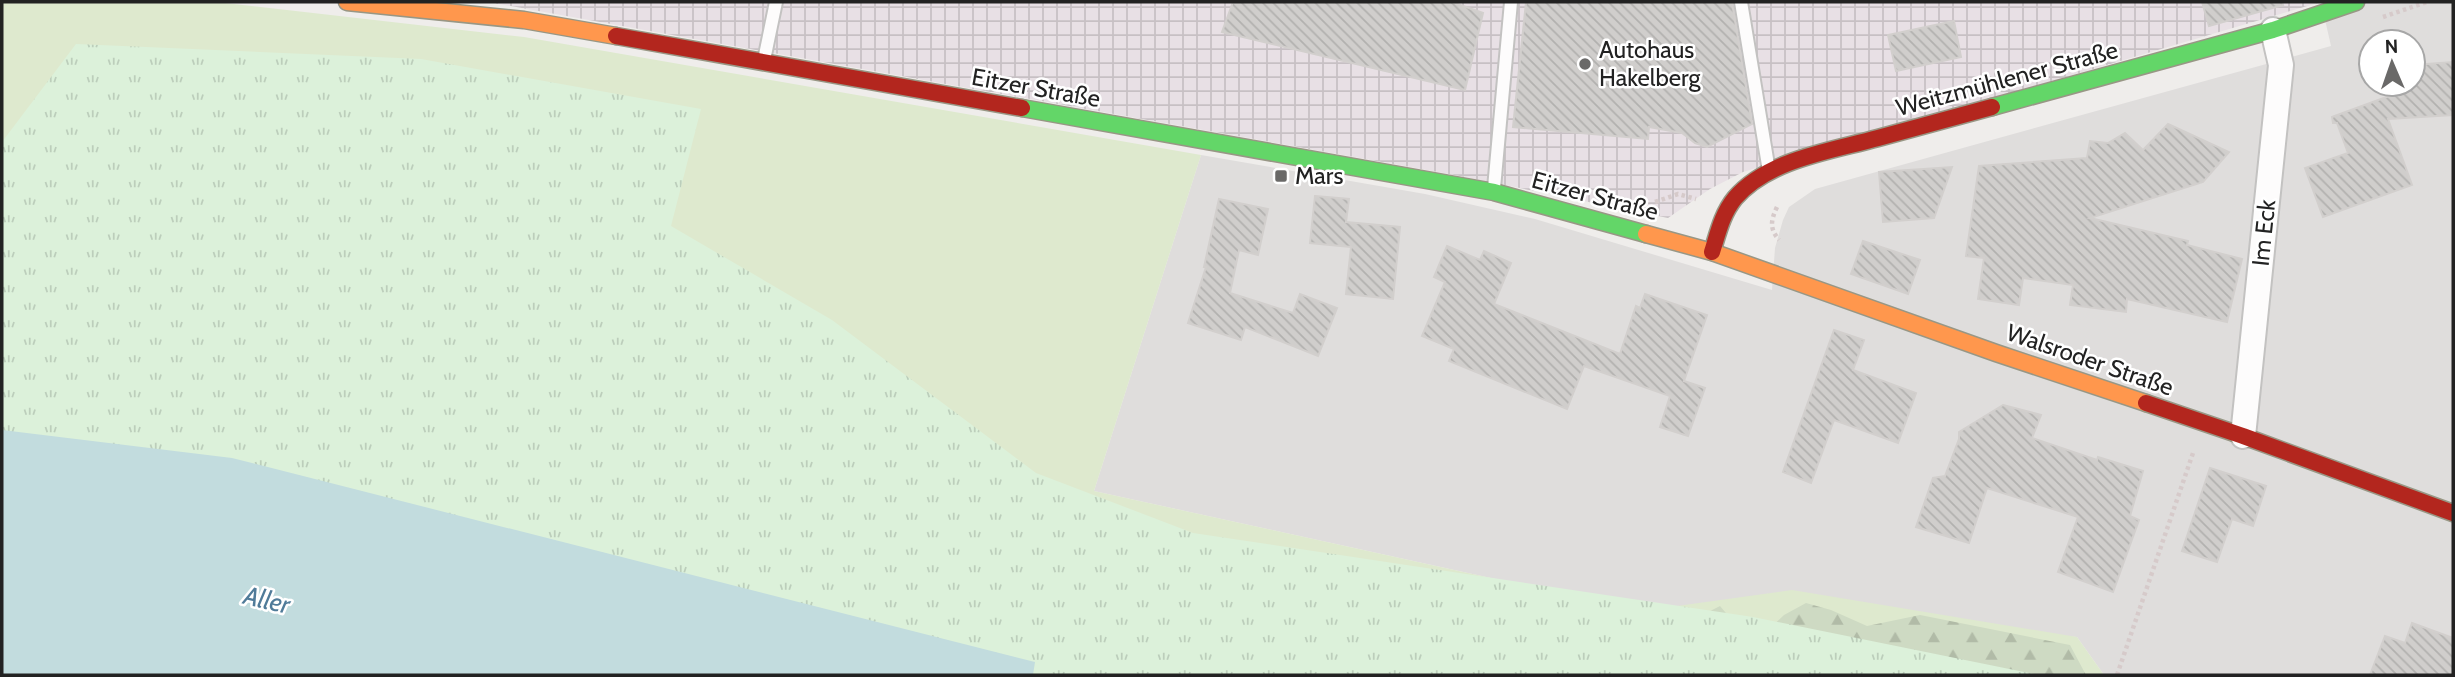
<svg xmlns="http://www.w3.org/2000/svg" width="2455" height="677" font-family="Cabin,sans-serif">
<style>
.residential{fill:#dfdddc;fill-rule:evenodd}
.industrial{fill:url(#industrial-grid)}
.grass{fill:#dee9ce}
.forest{fill:url(#forest-firs)}
.park{fill:url(#park-tufts)}
.water{fill:#c2dcde}
.building{fill:url(#building-back-hatch);stroke:#d2cfcd;stroke-width:2}
.lines{fill:none;stroke-linecap:round;stroke-linejoin:round}
.lane-casing{stroke:#c3c2c1;stroke-width:16}
.street-casing{stroke:#c3c2c1;stroke-width:28}
.fast-casing{stroke:#989785;stroke-width:19}
.slow-casing{stroke:#989785;stroke-width:19}
.jam-casing{stroke:#989785;stroke-width:19}
.path{stroke:#d6caca;stroke-width:4.5;stroke-dasharray:3.5 3.5;stroke-linecap:butt}
.lane{stroke:#fdfcfc;stroke-width:12}
.street{stroke:#fdfcfc;stroke-width:24}
.fast{stroke:#63d668;stroke-width:16}
.slow{stroke:#ff974d;stroke-width:16}
.jam{stroke:#b3261e;stroke-width:16}
.poi-dot{fill:#6a6968;stroke:#fff;stroke-width:2.5}
.labels{text-anchor:middle;stroke-width:5;stroke-linejoin:round;paint-order:stroke}
.poi-label{font-size:24px;fill:#222;stroke:#fff;text-anchor:start}
.street-label{font-size:24px;fill:#222;stroke:#fff}
.water-label{font-size:26px;font-style:italic;fill:#507b99;stroke:#fff}
</style>
<defs>
<pattern id="industrial-grid" width="8" height="8" patternUnits="userSpaceOnUse" patternTransform="scale(1.75)"><rect width="8" height="8" fill="#e8e0e5"/><path d="M0 4h8M4 0v8" fill="none" stroke="#c7c0c4"/></pattern>
<pattern id="forest-firs" width="22" height="20" patternUnits="userSpaceOnUse" patternTransform="scale(1.75)"><rect width="22" height="20" fill="#cedac3"/><path d="M5 1l3.5 6h-7zM16 11l3.5 6h-7z" fill="#b1bba7"/></pattern>
<pattern id="park-tufts" width="24" height="20" patternUnits="userSpaceOnUse" patternTransform="scale(1.75)"><rect width="24" height="20" fill="#dcf1da"/><path d="M3 7l-1-3M5 7V3M7 7l1-3M15 17l-1-3M17 17v-4M19 17l1-3" fill="none" stroke="#bccebb"/></pattern>
<pattern id="building-back-hatch" width="6" height="6" patternUnits="userSpaceOnUse" patternTransform="scale(1.75)"><rect width="6" height="6" fill="#d0cecc"/><path d="M-1 5l2 2M0 0l6 6M5-1l2 2" fill="none" stroke="#b2b1af"/></pattern>
</defs>
<rect width="100%" height="100%" fill="#efedeb"/>
<path class="residential" d="M2321 2H2453V675H2104L2077 637 1641 611 1094 491 1201 155 1425 194 1535 219 1772 290 1775 248 1783 220 1789 207 1815 189 2331 46ZM2371 42H2413V84H2371Z"/>
<polygon class="industrial" points="488,2 2321,2 1743,172 1710,189 1668,218 1460,176"/>
<polygon class="grass" points="2,2 216,2 524,37 1201,155 1094,491 1641,611 1792,590 2077,637 2104,675 1198,675 2,425"/>
<polygon class="forest" points="1806,603 1831,610 1867,626 1920,615 2070,645 2086,675 1682,675 1667,633 1720,606 1753,645 1784,615"/>
<polygon class="park" points="76,44 421,59 701,109 671,226 832,320 1036,473 1193,533 1753,617 2039,675 2,675 2,142"/>
<polygon class="water" points="2,430 232,458 1035,662 1033,675 2,675"/>
<g class="building">
<polygon points="1233,2 1452,2 1483,13 1465,90 1222,32"/>
<polygon points="1526,2 1732,2 1752,124 1707,147 1695,143 1682,133 1649,127 1648,139 1513,127"/>
<polygon points="2202,2 2282,2 2283,5 2209,26"/>
<polygon points="1954,21 1961,57 1896,71 1888,35"/>
<polygon points="2453,62 2453,115 2388,119 2412,185 2323,217 2305,168 2348,153 2337,123 2333,123 2332,117 2411,88 2413,65"/>
<polygon points="2168,124 2229,152 2203,182 2090,218 2188,241 2187,245 2242,259 2227,322 2127,299 2126,312 2070,305 2073,285 2023,278 2019,305 1978,299 1984,258 1966,256 1979,166 2087,158 2090,141 2108,143 2125,133 2143,150"/>
<polygon points="1952,167 1934,218 1883,222 1879,172"/>
<polygon points="1315,196 1349,199 1346,222 1400,227 1393,299 1346,294 1351,247 1310,243"/>
<polygon points="1219,199 1268,209 1258,255 1239,250 1230,293 1293,313 1300,294 1337,308 1318,356 1245,327 1241,340 1188,323 1206,267 1204,267"/>
<polygon points="1863,241 1920,260 1908,294 1851,274"/>
<polygon points="1447,246 1480,260 1484,251 1511,263 1494,304 1620,354 1636,306 1640,308 1645,294 1707,315 1684,381 1705,388 1688,436 1660,427 1670,396 1584,366 1567,409 1449,361 1454,349 1422,336 1445,282 1434,277"/>
<polygon points="1834,330 1864,340 1853,370 1916,393 1898,443 1834,420 1811,483 1783,472"/>
<polygon points="2003,405 2041,415 2032,438 2097,460 2098,457 2143,471 2130,516 2139,520 2113,592 2058,572 2078,517 1987,488 1969,543 1916,527 1933,478 1945,476 1959,439 1959,432"/>
<polygon points="2210,468 2266,486 2253,526 2232,519 2217,562 2182,551"/>
<polygon points="2412,623 2453,638 2453,675 2370,675 2385,636 2405,643"/>
</g>
<g class="lines">
<g class="lane-casing">
<g id="lane">
<polyline points="1741,2 1769,171"/>
<polyline points="764,60 776,2"/>
<polyline points="1494,188 1511,2"/>
</g>
</g>
<g class="street-casing">
<polyline id="street" points="2243,436 2281,65 2273,30"/>
</g>
<g class="fast-casing">
<g id="fast">
<polyline points="1992,107 2273,30 2356,2"/>
<polyline points="1022,108 1494,192 1646,234"/>
</g>
</g>
<g class="slow-casing">
<g id="slow">
<polyline points="347,2 524,20 616,36"/>
<polyline points="1646,234 1712,252 1996,353 2146,403"/>
</g>
</g>
<g class="jam-casing">
<g id="jam">
<polyline points="616,36 1022,108"/>
<path d="M1712 252C1718 233 1722 214 1735 198 1769 159 1831 151 1878 138 1916 128 1954 117 1992 107"/>
<polyline points="2146,403 2243,436 2453,513"/>
</g>
</g>
<g class="path">
<polyline points="2383,17 2427,2"/>
<polyline points="1655,202 1678,194 1696,199"/>
<path d="M1777 207C1771 220 1769 228 1779 240"/>
<polyline points="2117,675 2193,453"/>
</g>
<use href="#lane" class="lane"/>
<use href="#street" class="street"/>
<use href="#fast" class="fast"/>
<use href="#slow" class="slow"/>
<use href="#jam" class="jam"/>
</g>
<g class="poi-dot">
<circle cx="1585" cy="64" r="7"/>
<rect x="1274" y="169" width="14" height="14" rx="3.5"/>
</g>
<g class="labels">
<g class="poi-label">
<text x="1599" y="58">Autohaus<tspan x="1599" dy="28">Hakelberg</tspan></text>
<text x="1295" y="184">Mars</text>
</g>
<g class="street-label">
<text transform="translate(2007 79) rotate(-15)" y="8">Weitzmühlener Straße</text>
<text transform="translate(1036 88) rotate(10)" y="8">Eitzer Straße</text>
<text transform="translate(1595 196) rotate(15)" y="8">Eitzer Straße</text>
<text transform="translate(2264 233) rotate(-84)" y="8">Im Eck</text>
<text transform="translate(2090 360) rotate(19)" y="8">Walsroder Straße</text>
</g>
<g class="water-label">
<text transform="translate(267 600) rotate(13)" y="9">Aller</text>
</g>
</g>
<rect width="2455" height="677" fill="none" stroke="#222222" stroke-width="7"/>
<g transform="translate(2392 63) rotate(358)"><circle r="33" fill="#ffffff" stroke="#a7a7a7" stroke-width="2"/>
<path d="M0-5L12 26L0 18L-12 26Z" fill="#6a6968"/>
<text y="-10" font-size="19" font-weight="bold" text-anchor="middle" fill="#222222">N</text>
</g>
</svg>
